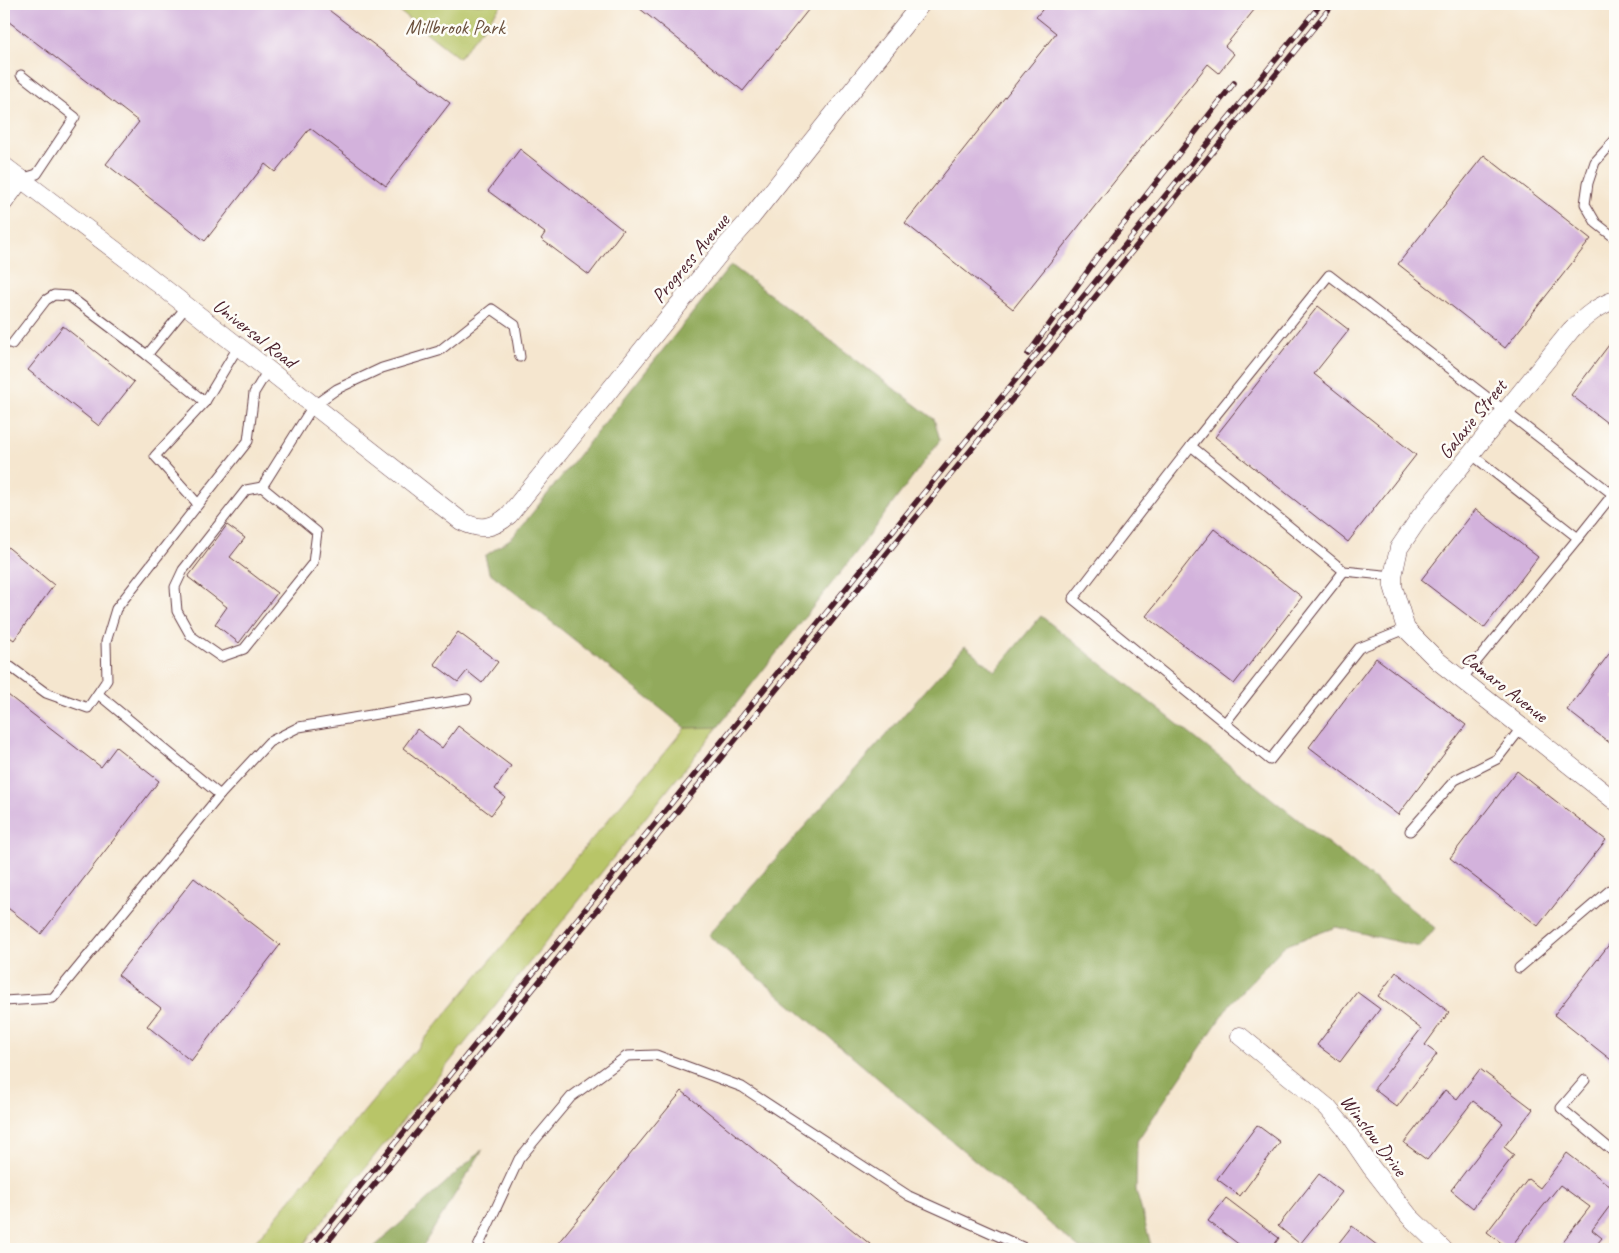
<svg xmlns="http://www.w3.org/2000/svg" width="1619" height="1253" font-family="Caveat,sans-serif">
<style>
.green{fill:#b8c567;stroke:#817249}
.forest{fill:#92aa5c;stroke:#6e6444}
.building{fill:#d3b2dc}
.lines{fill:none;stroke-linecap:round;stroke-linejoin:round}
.lane-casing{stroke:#643d44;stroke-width:11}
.street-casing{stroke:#643d44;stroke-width:19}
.lane{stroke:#fff;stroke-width:9}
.street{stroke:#fff;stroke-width:18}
.rail-casing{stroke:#4a1f2b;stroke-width:5.5}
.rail{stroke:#fdfcf7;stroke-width:4;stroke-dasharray:11;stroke-linecap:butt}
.labels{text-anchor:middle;stroke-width:5;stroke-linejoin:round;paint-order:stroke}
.park-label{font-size:20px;fill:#6b513d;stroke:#fdfcf7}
.street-label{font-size:20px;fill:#4a1f2b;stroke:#fdfcf7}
</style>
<rect width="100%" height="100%" fill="#fdfcf7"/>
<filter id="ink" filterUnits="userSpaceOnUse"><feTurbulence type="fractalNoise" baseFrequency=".02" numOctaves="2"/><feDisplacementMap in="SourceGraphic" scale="10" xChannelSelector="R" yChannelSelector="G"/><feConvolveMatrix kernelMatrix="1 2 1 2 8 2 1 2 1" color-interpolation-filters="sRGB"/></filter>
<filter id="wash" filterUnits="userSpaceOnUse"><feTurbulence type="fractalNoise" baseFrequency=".0096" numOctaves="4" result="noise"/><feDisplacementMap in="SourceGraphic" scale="20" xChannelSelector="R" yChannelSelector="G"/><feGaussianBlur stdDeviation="1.12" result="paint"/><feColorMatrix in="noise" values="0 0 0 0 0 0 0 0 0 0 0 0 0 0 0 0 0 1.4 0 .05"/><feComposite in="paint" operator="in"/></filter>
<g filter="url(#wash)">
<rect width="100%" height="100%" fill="#f5e6cf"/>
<g class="green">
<polygon points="390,4 502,4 459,58"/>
<polygon points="718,727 300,1249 249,1249 685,728"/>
</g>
<g class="forest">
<polygon points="731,265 934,419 940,440 855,554 718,727 685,728 489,572 485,556 513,537"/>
<polygon points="1041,616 1435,928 1420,947 1336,927 1284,946 1230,1004 1137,1141 1136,1190 1152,1249 1080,1249 708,935 965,646 995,671"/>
<polygon points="483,1149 421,1249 372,1249"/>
</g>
<g id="blocks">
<g class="building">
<polygon points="4,4 321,4 450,103 386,186 310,128 275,172 265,164 205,241 106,164 139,122 4,18"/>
<polygon points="634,4 813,4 743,91"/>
<polygon points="1047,4 1259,4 1225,46 1234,54 1219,73 1208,64 1013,309 905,223 1056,33 1036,17"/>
<polygon points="520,149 623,230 589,275 541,239 545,233 488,191"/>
<polygon points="1484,155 1591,239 1505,348 1398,264"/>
<polygon points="1318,306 1349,330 1314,374 1416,455 1348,542 1215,437"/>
<polygon points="63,326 134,382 99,426 28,370"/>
<polygon points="1615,337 1615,429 1571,395"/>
<polygon points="1476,509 1538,557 1484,628 1421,580"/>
<polygon points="227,525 245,538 230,557 277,593 239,643 215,624 227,607 188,577"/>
<polygon points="1214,529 1302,597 1234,684 1146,616"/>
<polygon points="4,544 54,585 14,640 4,633"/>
<polygon points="458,632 498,662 482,683 467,671 458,682 434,664"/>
<polygon points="1615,646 1615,747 1567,710"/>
<polygon points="1376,658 1466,725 1398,815 1309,747"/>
<polygon points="4,692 101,767 116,747 159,781 41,934 4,905"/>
<polygon points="458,726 511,766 495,789 505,797 491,815 403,748 417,729 442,748"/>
<polygon points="1517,771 1606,840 1538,926 1450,858"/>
<polygon points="194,878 280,945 191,1061 147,1026 161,1008 118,975"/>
<polygon points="1615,937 1615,1063 1554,1015"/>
<polygon points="1396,972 1449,1012 1425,1045 1437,1054 1397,1107 1374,1089 1421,1029 1378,996"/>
<polygon points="1357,992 1380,1009 1340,1062 1317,1045"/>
<polygon points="1480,1069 1533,1109 1504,1147 1514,1155 1473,1208 1451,1190 1503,1123 1473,1101 1427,1160 1404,1143 1445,1090 1457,1099"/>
<polygon points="682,1091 876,1249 553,1249"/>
<polygon points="1257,1125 1280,1142 1240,1196 1217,1179"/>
<polygon points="1567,1153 1615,1190 1615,1199 1592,1230 1602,1238 1593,1249 1557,1249 1590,1207 1560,1185 1509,1249 1487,1232 1528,1179 1540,1188"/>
<polygon points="1319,1174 1342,1192 1300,1244 1278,1226"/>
<polygon points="1226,1198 1279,1238 1271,1249 1245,1249 1208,1221"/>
<polygon points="1352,1226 1382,1249 1334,1249"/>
</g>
</g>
</g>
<g filter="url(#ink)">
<use href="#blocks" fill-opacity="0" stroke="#643d44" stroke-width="1"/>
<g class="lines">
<g class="lane-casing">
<g id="lane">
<polyline points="21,75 75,117 37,174 21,179"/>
<polyline points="1615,140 1595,162 1588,183 1585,204 1596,223 1615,238"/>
<polyline points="12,344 46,300 54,295 69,296 147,355 187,306"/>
<polyline points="147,355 205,402"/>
<polyline points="1191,446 1329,275 1615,496"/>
<polyline points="262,487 246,490 183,570 175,587 177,611 191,636 221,657 244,649 313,563 317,532 262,487 313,406 337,389 382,368 439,351 492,309 515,325 520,357"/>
<polyline points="198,504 155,456 205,402 238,347"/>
<polyline points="1578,538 1613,494"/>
<polyline points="1393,576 1344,571 1191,446 1073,599 1270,760 1359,648 1406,629"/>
<polyline points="4,662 46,693 88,708 107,680 106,642 116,609 248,441 254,393 268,370"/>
<polyline points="1462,679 1578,538 1471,454"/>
<polyline points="1225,723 1344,571"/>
<polyline points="220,795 269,742 299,727 467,699"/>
<polyline points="1410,831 1455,780 1497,759 1522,727"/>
<polyline points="1519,968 1615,886"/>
<polyline points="4,1001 53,998 220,795 98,694"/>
<polyline points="1585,1080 1561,1108 1615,1153"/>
<polyline points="477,1249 519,1159 571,1097 627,1056 656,1055 742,1087 909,1196 1027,1249"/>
</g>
</g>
<g class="street-casing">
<g id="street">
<path d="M4 166 128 260 461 521C481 531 493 529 509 515L725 247 750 219 921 4"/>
<polyline points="4,202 21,179"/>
<path d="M1615 300C1597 306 1585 317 1571 330L1420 517 1399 548 1393 576V586L1406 629 1438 661 1615 801"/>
<polyline points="1240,1036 1327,1107 1343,1126 1371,1167 1409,1216 1443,1249"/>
</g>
</g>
<use href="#lane" class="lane"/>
<use href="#street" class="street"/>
<g class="rail-casing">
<g id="rail">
<polyline points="1028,354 1097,258 1234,83"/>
<polyline points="309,1249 1321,4"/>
<polyline points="322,1249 1333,4"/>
</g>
</g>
<use href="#rail" class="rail"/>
</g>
</g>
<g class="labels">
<g class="park-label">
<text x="455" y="34">Millbrook Park</text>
</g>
<g class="street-label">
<text transform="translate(690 258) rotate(-50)" y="7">Progress Avenue</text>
<text transform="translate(255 333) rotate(38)" y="7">Universal Road</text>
<text transform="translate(1472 419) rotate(-51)" y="7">Galaxie Street</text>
<text transform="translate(1505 686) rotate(38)" y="7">Camaro Avenue</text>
<text transform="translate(1374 1135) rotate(53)" y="7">Winslow Drive</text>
</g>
</g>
<rect width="1619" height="1253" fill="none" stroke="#fdfcf7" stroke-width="20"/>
</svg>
